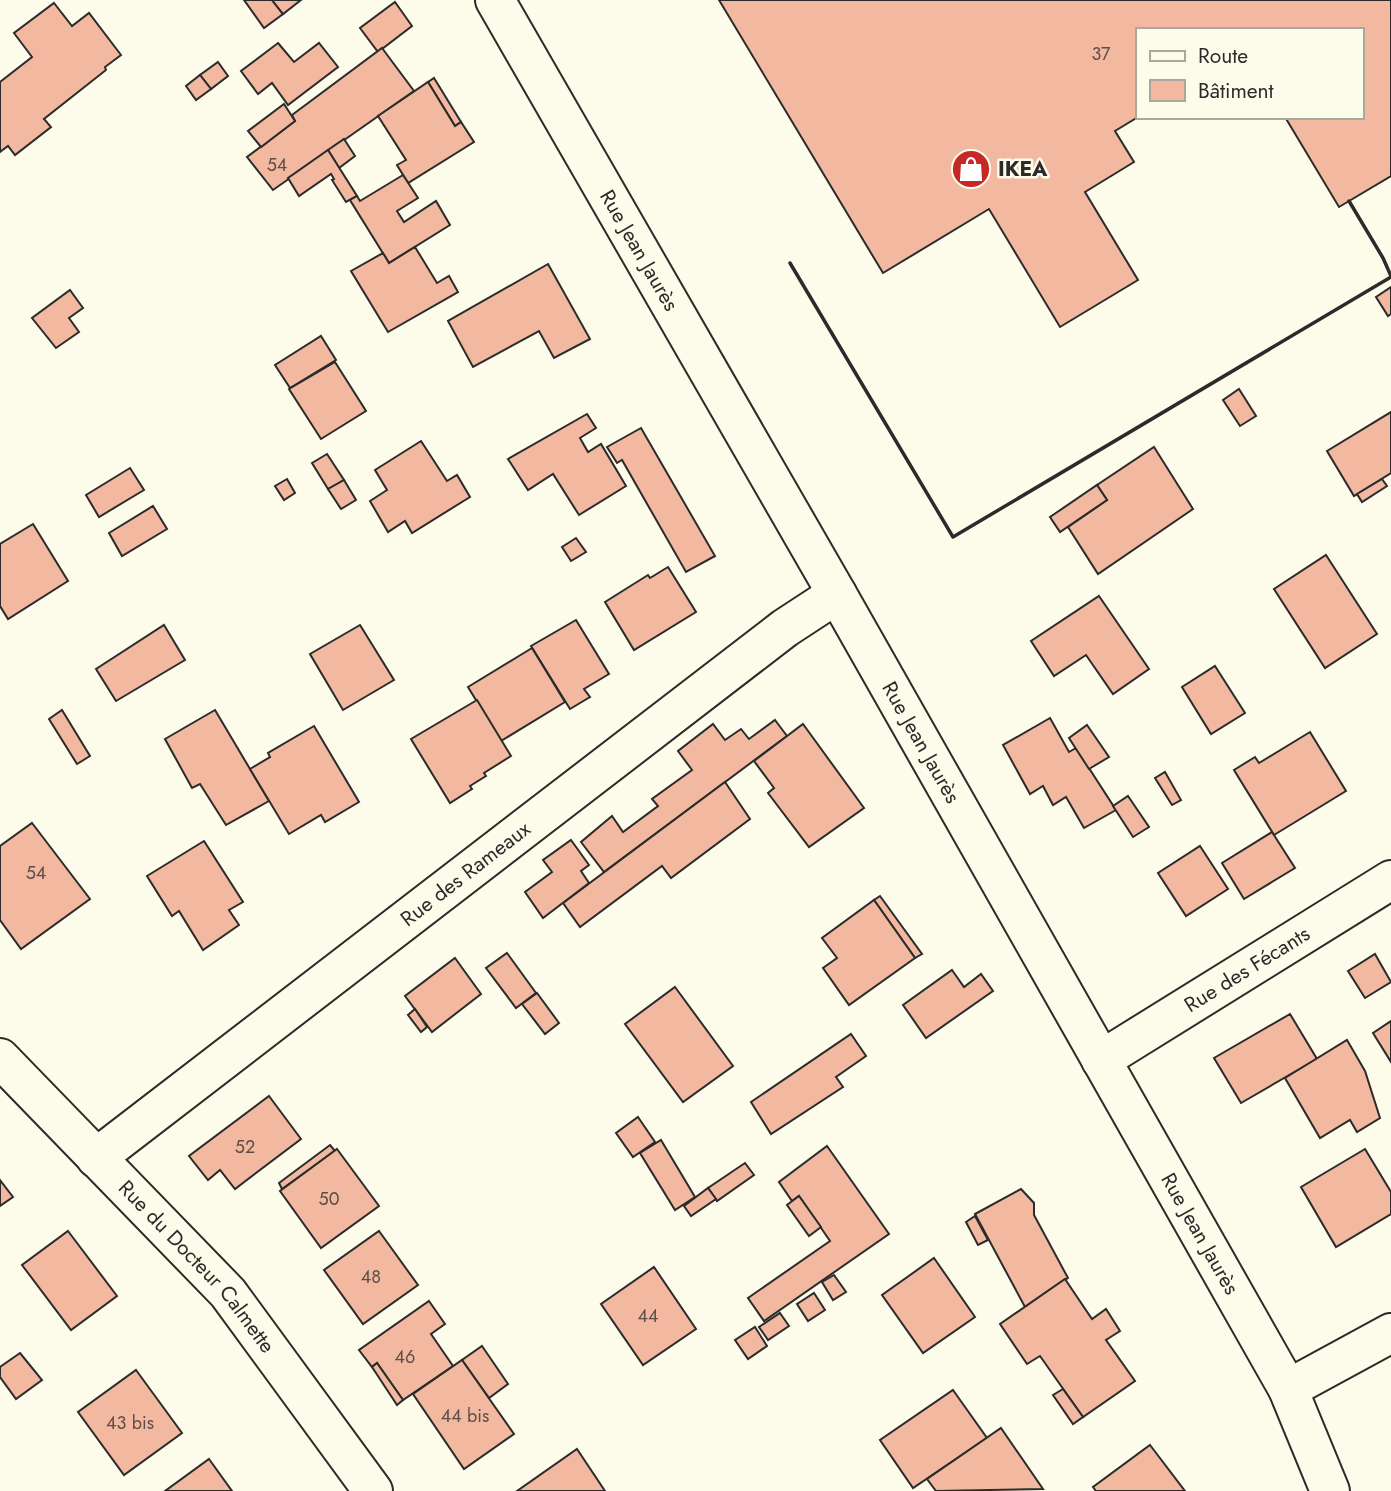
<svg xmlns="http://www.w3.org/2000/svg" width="1391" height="1491" font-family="Jost,sans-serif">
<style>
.building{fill:#f2b8a0;stroke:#2b2b2b;stroke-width:2}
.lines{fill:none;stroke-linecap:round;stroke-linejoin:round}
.street-casing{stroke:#2b2b2b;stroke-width:42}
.secondary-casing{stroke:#2b2b2b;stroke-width:42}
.street{stroke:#fdfbea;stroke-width:38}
.secondary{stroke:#fdfbea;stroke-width:38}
.wall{stroke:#2b2b2b;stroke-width:3.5}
.labels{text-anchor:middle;stroke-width:5;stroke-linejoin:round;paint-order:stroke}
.number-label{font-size:18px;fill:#5d4e48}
.poi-label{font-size:21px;font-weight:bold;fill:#2b2b2b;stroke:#fdfbea;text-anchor:start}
.street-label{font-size:21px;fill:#2b2b2b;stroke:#fdfbea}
</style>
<rect width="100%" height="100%" fill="#fdfbea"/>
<g class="building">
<polygon points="244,0 272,0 283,14 264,28"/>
<polygon points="272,0 301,0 283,14"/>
<polygon points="719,0 1391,0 1391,176 1339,207 1285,117 1361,117 1361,30 1137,30 1138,117 1115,131 1134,162 1085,192 1138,280 1060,327 989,209 883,273"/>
<polygon points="395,2 412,26 378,52 360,28"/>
<polygon points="54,3 72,26 89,13 121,55 105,67 106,70 44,119 51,127 15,155 8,146 0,152 0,82 32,57 14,33"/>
<polygon points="278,43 294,62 319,43 338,67 288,105 272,83 258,94 241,71"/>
<polygon points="382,48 414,91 273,190 247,157 295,121 292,115"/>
<polygon points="218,62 228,76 211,89 200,75"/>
<polygon points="200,75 211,89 196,100 186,86"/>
<polygon points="434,78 461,122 455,126 428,82"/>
<polygon points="428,82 455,126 461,122 474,142 408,183 397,165 406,160 378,116"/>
<polygon points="284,104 295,121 261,147 248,131"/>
<polygon points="344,139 355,156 339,168 328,150"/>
<polygon points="328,150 357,196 346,202 332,180 334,179 331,174 299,196 288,178"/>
<polygon points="403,175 418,198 397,211 404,222 436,201 450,225 389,263 350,200 357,196 360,201"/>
<polygon points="415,247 437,283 449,276 458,292 388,332 351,271 383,253 389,263"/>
<polygon points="548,264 590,339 554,358 539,331 473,367 448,321"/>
<polygon points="1391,287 1391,314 1388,316 1376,297"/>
<polygon points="70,290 83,308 69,318 79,332 56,348 32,318"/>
<polygon points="321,336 336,360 290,388 275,365"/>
<polygon points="335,362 366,411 321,439 289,389"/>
<polygon points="1239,389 1256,416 1240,426 1223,400"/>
<polygon points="1391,412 1391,473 1354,496 1327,451"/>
<polygon points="587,414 596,428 580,438 588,452 601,444 626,486 579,515 553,474 528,490 508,459"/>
<polygon points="641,428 715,556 686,572 622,460 617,463 607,447"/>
<polygon points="421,441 447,481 457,475 470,497 412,533 405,521 388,532 370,501 387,490 375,470"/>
<polygon points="1154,447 1193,509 1098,574 1068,527 1107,500 1097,485"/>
<polygon points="327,454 344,480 328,489 312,463"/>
<polygon points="130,468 144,490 99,517 86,495"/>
<polygon points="287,479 295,493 284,500 275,486"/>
<polygon points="1382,479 1387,486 1362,502 1357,494"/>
<polygon points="344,480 356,500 341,509 328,489"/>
<polygon points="1097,485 1107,500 1060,532 1050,517"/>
<polygon points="153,506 167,529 122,556 109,533"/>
<polygon points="33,524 68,581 8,619 0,606 0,544"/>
<polygon points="576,538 586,552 571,561 562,547"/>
<polygon points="1326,555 1377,634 1325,668 1274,589"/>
<polygon points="668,567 696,612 634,650 605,602 648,575 650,578"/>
<polygon points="1099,596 1149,669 1113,694 1086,655 1054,676 1031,641"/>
<polygon points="576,620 609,674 584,689 590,697 570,709 531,646"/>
<polygon points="164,625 185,660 116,701 96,669"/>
<polygon points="360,625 394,680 343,710 310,654"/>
<polygon points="532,648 565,702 501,741 468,687"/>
<polygon points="1215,666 1245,713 1211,734 1182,687"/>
<polygon points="477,700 511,756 484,773 486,776 470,786 472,789 450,803 411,739"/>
<polygon points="62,710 90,756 77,764 49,719"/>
<polygon points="215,710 269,801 226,825 200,784 192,788 165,739"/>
<polygon points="1050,718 1069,752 1076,748 1116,810 1084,828 1066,797 1053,805 1043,786 1030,794 1003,745"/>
<polygon points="775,720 787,736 604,872 581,842 612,816 623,832 658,806 652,799 692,770 678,751 713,724 725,740 741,729 749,739"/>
<polygon points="803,724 864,808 809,847 768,793 774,788 754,761"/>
<polygon points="1087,725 1109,757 1089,769 1069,738"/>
<polygon points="314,726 359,802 325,822 321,815 289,834 250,769 270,757 268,753"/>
<polygon points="1310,732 1346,791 1274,835 1234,770 1255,757 1259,763"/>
<polygon points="1165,772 1181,800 1172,805 1155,778"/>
<polygon points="725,782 750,819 671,878 662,866 580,927 563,903"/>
<polygon points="1128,796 1149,827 1133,837 1113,806"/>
<polygon points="32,823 90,899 21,949 0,920 0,846"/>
<polygon points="1272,832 1295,868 1244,899 1222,863"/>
<polygon points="571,840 589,865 581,871 589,883 543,918 525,892 552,872 543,860"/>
<polygon points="204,841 243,902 229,910 239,925 203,950 179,911 172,916 147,876"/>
<polygon points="1200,846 1228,889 1186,916 1158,873"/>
<polygon points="880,896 922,954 915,958 874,900"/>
<polygon points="874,900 915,958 849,1005 823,968 837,958 822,938"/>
<polygon points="507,953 536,993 516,1008 486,968"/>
<polygon points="1375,954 1391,982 1365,998 1348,971"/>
<polygon points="455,958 481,994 432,1032 405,996"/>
<polygon points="952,970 964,987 981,974 993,991 926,1038 903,1005"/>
<polygon points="675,987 733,1066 683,1102 625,1024"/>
<polygon points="537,993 559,1023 545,1034 522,1004"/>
<polygon points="415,1009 427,1027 421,1032 408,1015"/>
<polygon points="1290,1014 1317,1059 1241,1103 1214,1058"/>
<polygon points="1391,1021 1391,1062 1373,1033"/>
<polygon points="851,1034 866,1056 836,1077 843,1087 771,1134 751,1102"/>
<polygon points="1347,1040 1365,1071 1380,1118 1357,1132 1350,1120 1320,1138 1285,1078"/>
<polygon points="269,1096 301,1139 235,1189 220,1170 208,1180 189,1156"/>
<polygon points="638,1117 655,1142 633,1157 616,1133"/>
<polygon points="661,1140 695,1197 675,1210 640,1153"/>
<polygon points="330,1145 335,1151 282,1189 279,1183"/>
<polygon points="827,1146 889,1234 764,1321 748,1298 830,1241 799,1196 792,1201 779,1182"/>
<polygon points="337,1149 379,1206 321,1248 280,1191"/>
<polygon points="1365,1149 1391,1192 1391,1214 1336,1247 1301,1187"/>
<polygon points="745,1163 754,1175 717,1201 708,1188"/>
<polygon points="0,1180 13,1197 0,1206"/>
<polygon points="708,1188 716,1199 691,1216 684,1206"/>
<polygon points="1021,1189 1034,1203 1034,1215 1068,1278 1025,1307 975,1214"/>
<polygon points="799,1196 821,1227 809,1236 787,1205"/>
<polygon points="975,1216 988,1240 978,1245 966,1222"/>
<polygon points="68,1231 117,1296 71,1330 22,1265"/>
<polygon points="379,1231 418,1285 363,1324 324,1270"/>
<polygon points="934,1258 975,1317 923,1353 882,1295"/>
<polygon points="654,1267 696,1329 643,1365 601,1304"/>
<polygon points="834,1275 846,1292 833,1300 822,1282"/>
<polygon points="1065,1279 1092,1319 1106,1309 1120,1331 1106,1340 1135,1381 1083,1417 1040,1356 1027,1364 1000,1324"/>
<polygon points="814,1293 825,1310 808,1321 797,1304"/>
<polygon points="429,1301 445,1324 431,1334 453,1366 403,1400 377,1363 372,1367 359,1350"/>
<polygon points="780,1313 789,1326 768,1340 759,1327"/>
<polygon points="755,1327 767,1346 748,1359 735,1340"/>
<polygon points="482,1346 508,1384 489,1398 462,1360"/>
<polygon points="20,1353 42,1380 16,1399 0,1377 0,1367"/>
<polygon points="462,1360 514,1434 464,1469 413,1394"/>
<polygon points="377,1363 403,1400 397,1405 372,1367"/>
<polygon points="136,1370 182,1433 124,1475 78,1412"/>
<polygon points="1063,1389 1083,1417 1073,1424 1053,1395"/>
<polygon points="953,1390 987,1438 913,1488 880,1440"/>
<polygon points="1001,1428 1043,1489 936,1491 927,1479"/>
<polygon points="1150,1445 1185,1491 1096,1491 1093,1487"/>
<polygon points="577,1449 605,1491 517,1491"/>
<polygon points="209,1459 232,1491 165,1491"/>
</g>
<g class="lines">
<g class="street-casing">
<g id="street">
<path id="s1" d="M0 1058 228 1293 373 1491"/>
<path id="s2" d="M1101 1060 1391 880"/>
<path id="s3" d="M96 1158 785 628 837 594"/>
<polyline points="1288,1389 1391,1333"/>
</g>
</g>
<g class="secondary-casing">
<g id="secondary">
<path id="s4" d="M495 0 837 594 1288 1389 1330 1491"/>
</g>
</g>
<use href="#street" class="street"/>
<use href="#secondary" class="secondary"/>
<g class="wall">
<polyline points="1349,201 1383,258 1391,276"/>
<polyline points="790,263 953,537 1391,277"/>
</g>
</g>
<defs>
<g id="shop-disc" transform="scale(2.0125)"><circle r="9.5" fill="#c62828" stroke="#fdfbea"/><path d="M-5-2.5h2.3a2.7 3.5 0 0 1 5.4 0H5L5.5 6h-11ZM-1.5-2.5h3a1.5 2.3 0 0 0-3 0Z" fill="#fff"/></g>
</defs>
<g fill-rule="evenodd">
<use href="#shop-disc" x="971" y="169"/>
</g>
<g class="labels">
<g class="number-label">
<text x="1101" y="60">37</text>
<text x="277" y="171">54</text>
<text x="36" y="879">54</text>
<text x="245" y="1153">52</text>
<text x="329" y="1205">50</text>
<text x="371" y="1283">48</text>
<text x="648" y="1322">44</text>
<text x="405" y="1363">46</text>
<text x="465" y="1422">44 bis</text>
<text x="130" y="1429">43 bis</text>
</g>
<g class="poi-label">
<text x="998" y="176">IKEA</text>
</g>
<g class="street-label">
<text dy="7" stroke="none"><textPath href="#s4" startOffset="289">Rue Jean Jaurès</textPath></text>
<text dy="7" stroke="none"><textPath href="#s4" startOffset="856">Rue Jean Jaurès</textPath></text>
<text dy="7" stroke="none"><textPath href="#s3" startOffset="466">Rue des Rameaux</textPath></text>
<text dy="7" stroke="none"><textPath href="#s2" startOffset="172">Rue des Fécants</textPath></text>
<text dy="7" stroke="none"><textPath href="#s4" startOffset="1421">Rue Jean Jaurès</textPath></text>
<text dy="7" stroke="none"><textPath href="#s1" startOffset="287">Rue du Docteur Calmette</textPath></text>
</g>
</g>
<rect x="1136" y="28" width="228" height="91" fill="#fdfbea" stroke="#a9a89e" stroke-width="2"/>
<rect x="1150" y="51" width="35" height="10" fill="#fdfbea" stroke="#a9a89e" stroke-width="2"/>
<text x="1198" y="63" font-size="21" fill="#2b2b2b">Route</text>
<rect x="1150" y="80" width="35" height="21" fill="#f2b8a0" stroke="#a9a89e" stroke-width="2"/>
<text x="1198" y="98" font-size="21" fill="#2b2b2b">Bâtiment</text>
</svg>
